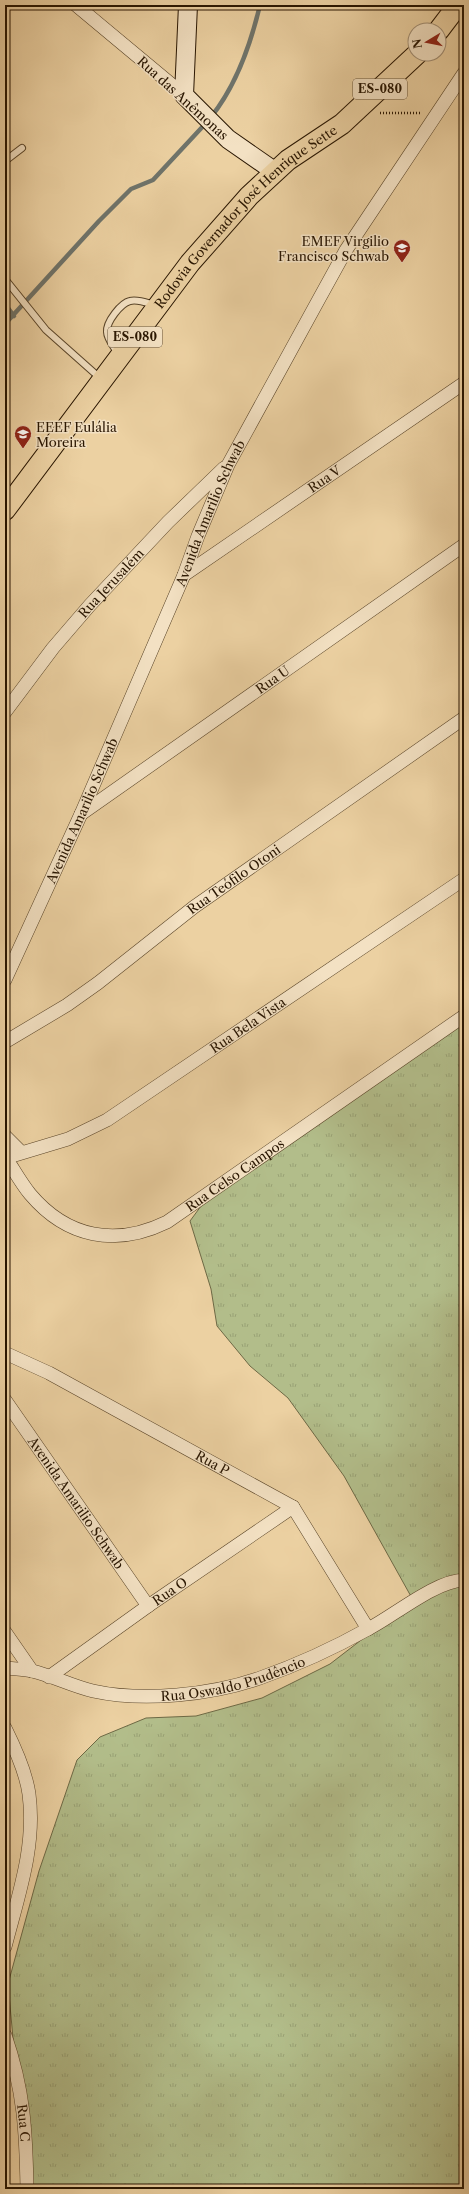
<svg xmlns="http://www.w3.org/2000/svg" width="469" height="2194" font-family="'Libre Caslon Text',serif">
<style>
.grass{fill:url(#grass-tufts);stroke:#6d6945}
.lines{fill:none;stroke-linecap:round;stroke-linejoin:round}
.stream{stroke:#6f746b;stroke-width:4.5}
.lane-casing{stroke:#594428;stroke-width:8}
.street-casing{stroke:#594428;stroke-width:14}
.secondary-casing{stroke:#281500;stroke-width:20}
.primary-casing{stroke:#281500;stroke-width:22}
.path{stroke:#281500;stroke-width:2.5;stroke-dasharray:1 2;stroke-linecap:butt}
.lane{stroke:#f3e1c3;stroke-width:6}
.street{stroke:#f3e1c3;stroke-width:13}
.secondary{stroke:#f3e1c3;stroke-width:18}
.primary{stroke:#ecd1a2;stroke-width:20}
.labels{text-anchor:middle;stroke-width:3;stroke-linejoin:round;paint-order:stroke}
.shield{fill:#f3e1c3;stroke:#65523a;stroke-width:1}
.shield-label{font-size:12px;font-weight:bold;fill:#281500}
.street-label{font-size:13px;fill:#281500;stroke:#f3e1c3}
.poi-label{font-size:13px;fill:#281500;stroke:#f3e1c3;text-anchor:end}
</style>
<defs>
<pattern id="grass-tufts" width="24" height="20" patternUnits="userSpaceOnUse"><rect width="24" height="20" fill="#b2bd8a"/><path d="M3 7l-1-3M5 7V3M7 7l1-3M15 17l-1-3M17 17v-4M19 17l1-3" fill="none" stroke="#99a275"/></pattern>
</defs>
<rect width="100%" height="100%" fill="#ecd1a2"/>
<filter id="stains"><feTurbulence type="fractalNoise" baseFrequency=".005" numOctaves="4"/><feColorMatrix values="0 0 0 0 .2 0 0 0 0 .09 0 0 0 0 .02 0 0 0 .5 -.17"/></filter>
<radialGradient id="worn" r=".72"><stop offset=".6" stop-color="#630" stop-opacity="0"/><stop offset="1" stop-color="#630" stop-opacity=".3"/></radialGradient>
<polygon class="grass" points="464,1021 464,2189 23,2189 25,2168 8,1984 39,1871 77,1760 100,1737 146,1718 196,1716 262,1698 330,1664 413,1600 344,1476 288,1398 250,1366 217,1326 211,1289 190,1221 204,1202"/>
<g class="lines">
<g class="stream">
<path d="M211 117C236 86 251 43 260 5"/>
<polyline points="5,304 14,316"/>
<polyline points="5,324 99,221 131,189 153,180 206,123"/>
</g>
<g class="lane-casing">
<g id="lane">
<polyline points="5,161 22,148"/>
<polyline points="5,279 46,330 100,378"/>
<path d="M118 354C114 347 107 339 107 332 106 322 121 303 130 301 138 299 147 303 154 305"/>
</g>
</g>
<g class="street-casing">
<g id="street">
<polyline points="76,5 184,95"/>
<path id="s1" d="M184 575 464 383"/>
<path id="s2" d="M5 712 53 648 90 605 168 522 224 468"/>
<path id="s3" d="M81 814 464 545"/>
<path id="s4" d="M5 980 81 814 184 575 198 536 228 465 319 299 346 250 464 73"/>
<path id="s5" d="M5 1042 67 1005 98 983 194 907 464 718"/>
<polyline points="5,1136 21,1152"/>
<path id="s6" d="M5 1158 68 1139 107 1120 464 879"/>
<path id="s7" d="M6 1158C14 1170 21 1183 30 1194 67 1238 116 1247 167 1222L464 1016"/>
<path id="s8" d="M5 1353 49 1373 293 1507 368 1629"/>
<path id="s9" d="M5 1400 148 1606"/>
<polyline points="5,1632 32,1671"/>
<path id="s10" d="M5 1668C14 1669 24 1669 32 1671 53 1676 72 1686 93 1691 143 1702 211 1695 260 1678 297 1665 334 1648 368 1629 395 1615 435 1581 464 1580"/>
<path id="s11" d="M49 1677 148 1606 293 1507"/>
<path d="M5 1728C15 1748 26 1772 29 1794 36 1847 18 1896 5 1947"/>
<path id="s12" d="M5 2035C24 2090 26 2131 27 2189"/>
</g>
</g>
<g class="secondary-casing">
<polyline id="secondary" points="188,5 184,95 228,139 274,171"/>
</g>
<g class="primary-casing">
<g id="primary">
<polyline points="439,30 458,5"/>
<path id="s13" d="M5 510 190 263 249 196 288 160 342 124 417 54"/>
</g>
</g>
<polyline class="path" points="380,113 421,113"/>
<use href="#lane" class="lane"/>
<use href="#street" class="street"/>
<use href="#secondary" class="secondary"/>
<use href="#primary" class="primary"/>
</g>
<defs>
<g id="school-pin" transform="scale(0.9)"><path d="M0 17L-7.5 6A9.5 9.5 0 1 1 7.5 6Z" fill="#8f2418" stroke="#f3e1c3"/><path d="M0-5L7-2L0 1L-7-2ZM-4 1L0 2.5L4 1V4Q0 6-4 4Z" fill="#fff"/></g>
</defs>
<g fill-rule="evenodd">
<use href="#school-pin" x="402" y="248"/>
<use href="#school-pin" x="23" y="434"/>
</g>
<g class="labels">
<g class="shield">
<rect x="353" y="79" width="54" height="20" rx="3"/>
<rect x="108" y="327" width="54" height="20" rx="3"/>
</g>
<g class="shield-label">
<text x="380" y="93">ES-080</text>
<text x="135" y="341">ES-080</text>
</g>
<g class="street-label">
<text transform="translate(183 98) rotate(42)" y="5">Rua das Anêmonas</text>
<text dy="5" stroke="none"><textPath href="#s13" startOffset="381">Rodovia Governador José Henrique Sette</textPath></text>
<text dy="5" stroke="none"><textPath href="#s1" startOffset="170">Rua V</textPath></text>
<text dy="5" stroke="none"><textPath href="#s4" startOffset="510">Avenida Amarilio Schwab</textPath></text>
<text dy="5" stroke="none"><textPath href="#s2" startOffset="167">Rua Jerusalém</textPath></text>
<text dy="5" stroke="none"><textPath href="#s3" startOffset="234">Rua U</textPath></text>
<text dy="5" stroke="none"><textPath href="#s4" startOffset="186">Avenida Amarilio Schwab</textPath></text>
<text dy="5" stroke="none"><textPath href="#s5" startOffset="281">Rua Teófilo Otoni</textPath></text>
<text dy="5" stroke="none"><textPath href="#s6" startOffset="279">Rua Bela Vista</textPath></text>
<text dy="5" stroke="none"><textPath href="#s7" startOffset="278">Rua Celso Campos</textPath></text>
<text dy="5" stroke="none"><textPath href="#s8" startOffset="235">Rua P</textPath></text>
<text dy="5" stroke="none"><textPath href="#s9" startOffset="125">Avenida Amarilio Schwab</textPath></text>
<text dy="5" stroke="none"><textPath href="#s11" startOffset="148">Rua O</textPath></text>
<text dy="5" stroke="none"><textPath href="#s10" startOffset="234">Rua Oswaldo Prudêncio</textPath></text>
<text dy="5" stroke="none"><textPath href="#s12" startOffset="90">Rua C</textPath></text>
</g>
<g class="poi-label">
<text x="389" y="246">EMEF Virgilio<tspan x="389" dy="15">Francisco Schwab</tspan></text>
<text x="36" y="432" text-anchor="start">EEEF Eulália<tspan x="36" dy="15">Moreira</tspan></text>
</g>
</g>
<rect width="469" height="2194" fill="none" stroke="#ecd1a2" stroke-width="20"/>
<rect x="6" y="6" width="457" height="2182" fill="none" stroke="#281500" stroke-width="2"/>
<rect x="10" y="10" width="449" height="2174" fill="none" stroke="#281500"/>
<g transform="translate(427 42) rotate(260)"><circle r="19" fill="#f3e1c3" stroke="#a28f75"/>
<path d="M0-3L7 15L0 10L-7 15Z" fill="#8f2418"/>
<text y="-6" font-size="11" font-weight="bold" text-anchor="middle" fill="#281500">N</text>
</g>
<rect width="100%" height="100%" filter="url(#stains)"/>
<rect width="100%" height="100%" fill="url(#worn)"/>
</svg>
